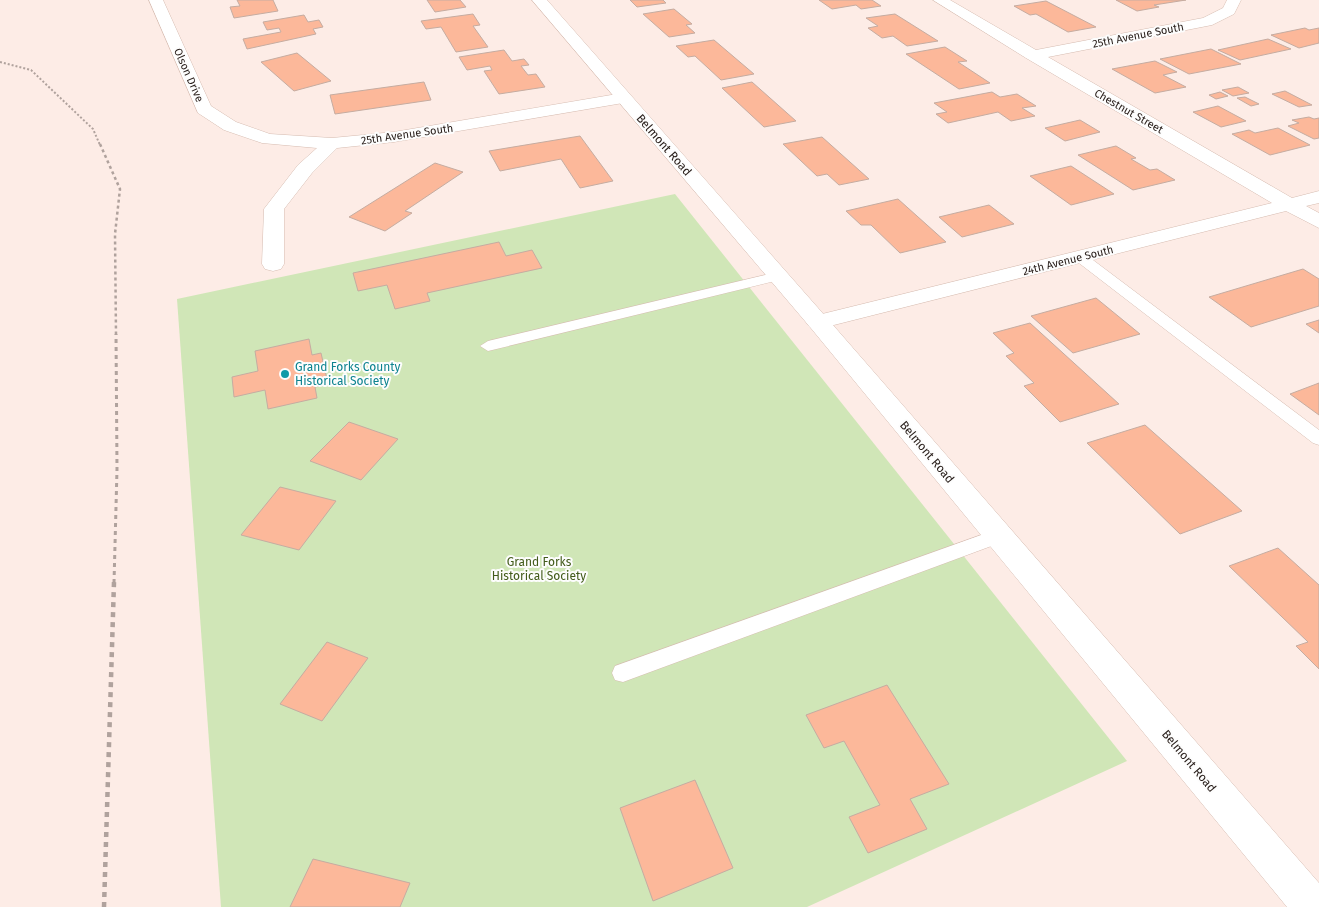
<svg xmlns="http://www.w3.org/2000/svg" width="1319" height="907" font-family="'Fira Sans',sans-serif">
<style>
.green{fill:#d0e6b7}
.building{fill:#fcb89a;stroke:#c5aca1}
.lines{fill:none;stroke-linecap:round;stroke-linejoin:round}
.service-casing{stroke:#d6bcb1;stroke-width:1}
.minor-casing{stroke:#d6bcb1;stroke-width:1}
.tertiary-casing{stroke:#d6bcb1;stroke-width:1}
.path-far3{stroke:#b0a29d;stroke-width:2;stroke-dasharray:2 2;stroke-linecap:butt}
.path-far2{stroke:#b0a29d;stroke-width:2.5;stroke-dasharray:3 3;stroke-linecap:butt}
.path-far1{stroke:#b0a29d;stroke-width:3;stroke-dasharray:4 4;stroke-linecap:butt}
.path{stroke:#b0a29d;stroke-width:4.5;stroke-dasharray:5 5;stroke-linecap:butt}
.service{fill:#fff;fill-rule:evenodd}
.minor{fill:#fff;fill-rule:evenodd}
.tertiary{fill:#fff;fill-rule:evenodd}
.culture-dot{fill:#0f9aa8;stroke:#fdfdfd;stroke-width:2}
.labels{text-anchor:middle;stroke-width:4;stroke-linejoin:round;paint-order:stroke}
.far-street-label{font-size:11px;fill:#2a201c;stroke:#fdfdfd}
.street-label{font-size:12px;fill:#2a201c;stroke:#fdfdfd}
.culture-label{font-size:12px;fill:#0d838f;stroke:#fdfdfd;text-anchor:start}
.park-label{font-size:12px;fill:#425b1a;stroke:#fdfdfd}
</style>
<rect width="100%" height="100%" fill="#fdece6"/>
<polygon class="green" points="675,194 1127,761 807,907 221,907 177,299"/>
<g class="building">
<polygon points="237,0 273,0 278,11 234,18 230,7 240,6"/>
<polygon points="427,0 460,0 466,7 435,12"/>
<polygon points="630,0 663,0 666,3 637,7"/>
<polygon points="819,0 872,0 881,6 861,9 856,5 832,9"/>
<polygon points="1116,0 1186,0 1154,5 1159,7 1137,11"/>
<polygon points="1046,1 1096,27 1068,32 1036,14 1030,15 1014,6"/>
<polygon points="674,9 692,24 686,25 695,33 669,37 643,14"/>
<polygon points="473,14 480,25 473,26 488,47 456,52 441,27 426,29 421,21"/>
<polygon points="895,14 938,41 907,46 893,36 882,38 868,28 878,26 866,18"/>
<polygon points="304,15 308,22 319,20 323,27 313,29 316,34 247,49 243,39 281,32 279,28 267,30 263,22"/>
<polygon points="1305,28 1309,30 1319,28 1319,43 1299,48 1271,35"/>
<polygon points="1268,39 1291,49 1240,60 1218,50"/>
<polygon points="714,40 754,74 721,80 695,56 688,57 676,46"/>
<polygon points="945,47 967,61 958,62 990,83 959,89 906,54"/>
<polygon points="1211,49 1241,64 1189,74 1160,59"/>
<polygon points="504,50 512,61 524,59 529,65 521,66 528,75 536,74 545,87 499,94 484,71 492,70 490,66 467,70 459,57"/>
<polygon points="297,53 331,81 294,91 261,62"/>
<polygon points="1155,61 1177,72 1163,75 1186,87 1155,93 1112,69"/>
<polygon points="424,82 431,100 335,114 330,95"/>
<polygon points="752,82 796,121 764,127 722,88"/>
<polygon points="1238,87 1249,93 1233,96 1222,90"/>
<polygon points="1285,91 1312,105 1299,107 1272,94"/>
<polygon points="992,92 1000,97 1017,94 1036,106 1022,108 1035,116 1011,121 998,112 948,123 936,114 947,112 934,103"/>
<polygon points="1220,92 1228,96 1216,99 1209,95"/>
<polygon points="1245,97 1259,104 1251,106 1237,98"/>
<polygon points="1218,106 1246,121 1221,127 1193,112"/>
<polygon points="1309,117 1314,119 1319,118 1319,138 1314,139 1288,126 1299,123 1292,120"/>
<polygon points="1080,120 1100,132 1065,141 1045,128"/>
<polygon points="1278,128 1310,145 1270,155 1232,134 1249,130 1255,133"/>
<polygon points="580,136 613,181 580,188 561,159 500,171 489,151"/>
<polygon points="822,137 869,179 839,185 827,174 817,176 783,144"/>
<polygon points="1116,146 1136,158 1131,159 1150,170 1157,169 1175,180 1133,190 1078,155"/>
<polygon points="435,163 463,172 405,211 412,213 385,231 349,217"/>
<polygon points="1071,166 1114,194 1071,205 1030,176"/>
<polygon points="898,199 946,242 900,253 871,225 861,225 846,211"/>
<polygon points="989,205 1014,224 962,237 939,217"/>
<polygon points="499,242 506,256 532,250 542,268 427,293 430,301 395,309 387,285 358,291 353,273"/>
<polygon points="1303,269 1319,279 1319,306 1251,327 1209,297"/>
<polygon points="1096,298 1140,334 1073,353 1031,316"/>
<polygon points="1319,320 1319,333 1306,324"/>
<polygon points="1030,323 1119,404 1060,422 1024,386 1034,383 1006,356 1014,353 993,333"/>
<polygon points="309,339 312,355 321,353 328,384 315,387 317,398 268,409 265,390 234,397 232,377 258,371 255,351"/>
<polygon points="1319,383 1319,415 1290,394"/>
<polygon points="349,422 398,439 361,480 310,461"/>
<polygon points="1145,425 1242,511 1180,534 1087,443"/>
<polygon points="280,487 336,501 299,550 241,535"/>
<polygon points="1278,548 1319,585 1319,669 1296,646 1308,642 1229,566"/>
<polygon points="327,642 368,658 322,721 280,704"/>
<polygon points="887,685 949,784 910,799 927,829 868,853 849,817 880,805 844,741 824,748 806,715"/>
<polygon points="695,780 733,868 653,901 620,808"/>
<polygon points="313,859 410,883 400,907 290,907"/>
</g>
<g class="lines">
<g class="service-casing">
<g id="service">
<polygon points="1080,253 1085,254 1319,430 1319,445 1313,443 1075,260 1073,257 1075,254"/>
<polygon points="778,272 783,273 785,276 783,279 488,351 480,346 488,341"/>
<polygon points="998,529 1005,531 1008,536 1005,541 623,682 615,680 612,673 615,666"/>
</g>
</g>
<g class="minor-casing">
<g id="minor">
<polygon points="149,0 163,0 211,106 236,122 270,134 332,138 394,132 623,93 629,94 631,98 629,102 623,103 394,142 337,148 312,173 284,209 284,264 281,269 273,271 265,269 262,264 264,209 298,165 317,148 262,143 224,130 198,113"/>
<polygon points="933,0 950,0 1036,50 1203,18 1223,8 1227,0 1241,0 1234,14 1212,25 1048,57 1292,198 1319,191 1319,203 1306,206 1319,213 1319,228 1286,211 818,329 810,327 806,322 810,317 1272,203 1026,58"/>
</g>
</g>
<g class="tertiary-casing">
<polygon id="tertiary" points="532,0 547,0 826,317 1319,883 1319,907 1287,907 810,327"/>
</g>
<polyline class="path-far3" points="0,62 31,70 93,129 100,145"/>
<polyline class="path-far2" points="100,144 120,189 115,234 116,335"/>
<polyline class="path-far1" points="114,583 117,469 116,334"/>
<polyline class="path" points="104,907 114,582"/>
<use href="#service" class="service"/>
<use href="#minor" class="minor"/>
<use href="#tertiary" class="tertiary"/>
</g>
<circle class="culture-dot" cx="285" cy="374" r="5"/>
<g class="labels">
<g class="far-street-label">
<text transform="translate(1138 35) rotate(-11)" y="4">25th Avenue South</text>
<text transform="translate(189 75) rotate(66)" y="4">Olson Drive</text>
<text transform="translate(1129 111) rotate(30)" y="4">Chestnut Street</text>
<text transform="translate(407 134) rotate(-8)" y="4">25th Avenue South</text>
<text transform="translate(1068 260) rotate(-14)" y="4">24th Avenue South</text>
</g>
<g class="street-label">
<text transform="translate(664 145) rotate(49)" y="4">Belmont Road</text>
<text transform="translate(927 452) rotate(50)" y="4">Belmont Road</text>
<text transform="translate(1189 761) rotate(50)" y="4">Belmont Road</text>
</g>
<g class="culture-label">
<text x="295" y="371">Grand Forks County<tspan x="295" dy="14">Historical Society</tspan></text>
</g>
<g class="park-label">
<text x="539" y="566">Grand Forks<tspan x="539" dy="14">Historical Society</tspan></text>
</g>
</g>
</svg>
